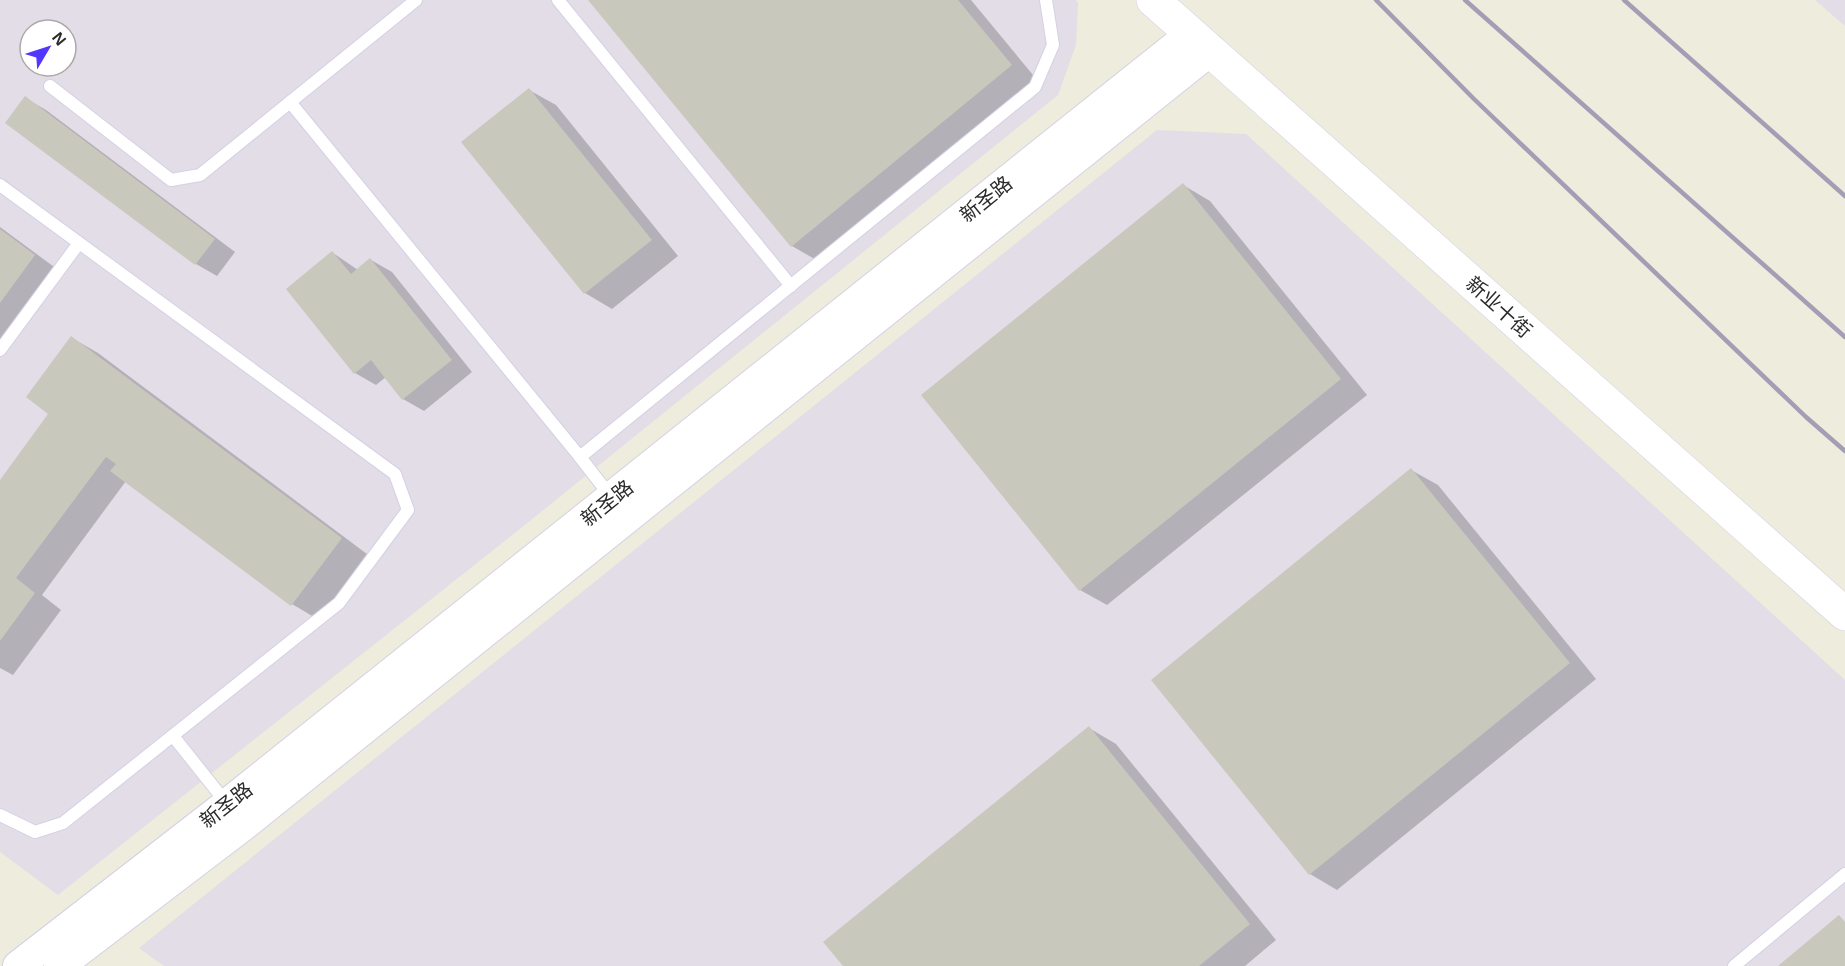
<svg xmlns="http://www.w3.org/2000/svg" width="1845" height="966" font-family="Helvetica,'Noto Sans SC',sans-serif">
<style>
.industrial{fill:#e2dde6;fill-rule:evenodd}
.shadow{fill:#0003}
.building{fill:#c9c8bc}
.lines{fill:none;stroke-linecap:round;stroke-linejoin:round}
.service-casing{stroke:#d4d1e4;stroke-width:14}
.tertiary-casing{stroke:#d4d1e4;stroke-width:32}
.secondary-casing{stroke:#d4d1e4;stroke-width:34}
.service{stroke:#fff;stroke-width:12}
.tertiary{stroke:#fff;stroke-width:30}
.secondary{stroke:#fff;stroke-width:33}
.rail{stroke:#a39eb6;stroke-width:4.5}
.labels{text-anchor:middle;stroke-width:5;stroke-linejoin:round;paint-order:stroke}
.street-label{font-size:20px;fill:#2b2b2b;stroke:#fff}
</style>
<rect width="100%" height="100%" fill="#eeecdc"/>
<g class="industrial">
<path d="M0 0H1076L1078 3 1076 45 1058 95 521 528 58 895 0 852ZM30 30H66V66H30Z"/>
<polygon points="1815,0 1845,0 1845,26"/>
<polygon points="1157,130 1246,134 1845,680 1845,966 164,966 139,948"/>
</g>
<g class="shadow">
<polygon points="590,0 971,0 1038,81 818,261 792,246"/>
<polygon points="529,90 556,105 678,256 612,309 585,293 463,143"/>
<polygon points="25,98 46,110 235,252 217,276 196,264 7,123"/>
<polygon points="1183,185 1210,201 1367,395 1107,605 1080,590"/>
<polygon points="0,227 61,272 0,355"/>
<polygon points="333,253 358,270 371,260 392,272 472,372 424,411 403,399 386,377 376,385 355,373"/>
<polygon points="72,338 98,353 367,554 319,620 292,604 126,481 42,595 61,610 13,675 0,668 0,482 50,414"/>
<polygon points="1411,470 1438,485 1596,679 1337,890 1310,874 1153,680"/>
<polygon points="1089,728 1116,744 1276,940 1245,966 845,966"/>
</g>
<g class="building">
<polygon points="588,0 958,0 1012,65 791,247"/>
<polygon points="529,88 652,240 584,294 461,142"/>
<polygon points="25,96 215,239 195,265 5,123"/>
<polygon points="1183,183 1341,379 1079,591 921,395"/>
<polygon points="0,229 35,255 0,303"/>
<polygon points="332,251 351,274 370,258 452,360 402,400 371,360 354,374 286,289"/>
<polygon points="71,336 342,538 291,606 110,471 116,464 106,457 16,578 35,593 0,641 0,480 48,414 26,397"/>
<polygon points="1411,468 1570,663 1309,875 1151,680"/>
<polygon points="1089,726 1250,924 1199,966 843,966 823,942"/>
<polygon points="1839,915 1845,922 1845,966 1778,966"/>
</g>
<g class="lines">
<g class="service-casing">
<g id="service">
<polyline points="558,0 791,286"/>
<polyline points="50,86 171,180 200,175 416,0"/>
<polyline points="290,102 580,457 1035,87 1053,45 1046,0"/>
<polyline points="0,185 395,474 408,510 339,603 63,823 35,832 0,815"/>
<polyline points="0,350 79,243"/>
<polyline points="580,457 611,497"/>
<polyline points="173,736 228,805"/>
<polyline points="1734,966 1845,874"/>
</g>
</g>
<g class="tertiary-casing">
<g id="tertiary">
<polyline points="18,966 227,804 1191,34"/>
<polyline points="59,966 244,825 1211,50"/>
</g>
</g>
<g class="secondary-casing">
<polyline id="secondary" points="1153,0 1845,614"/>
</g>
<use href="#service" class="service"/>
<use href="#tertiary" class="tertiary"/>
<use href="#secondary" class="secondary"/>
<g class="rail">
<polyline points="1376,0 1474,99 1806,417 1845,451"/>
<polyline points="1465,0 1845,337"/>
<polyline points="1624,0 1845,196"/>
</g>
</g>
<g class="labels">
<g class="street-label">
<text transform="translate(986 199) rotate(-39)" y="7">新圣路</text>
<text transform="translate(1499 307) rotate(42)" y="7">新业十街</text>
<text transform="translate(607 503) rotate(-39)" y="7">新圣路</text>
<text transform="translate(226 805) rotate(-38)" y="7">新圣路</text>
</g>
</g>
<g transform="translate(48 48) rotate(51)"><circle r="28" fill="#ffffff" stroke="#aaaaaa" stroke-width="1.5"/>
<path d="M0-4.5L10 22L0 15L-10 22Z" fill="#5238ff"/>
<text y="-9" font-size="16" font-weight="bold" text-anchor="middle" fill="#2b2b2b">N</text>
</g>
</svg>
